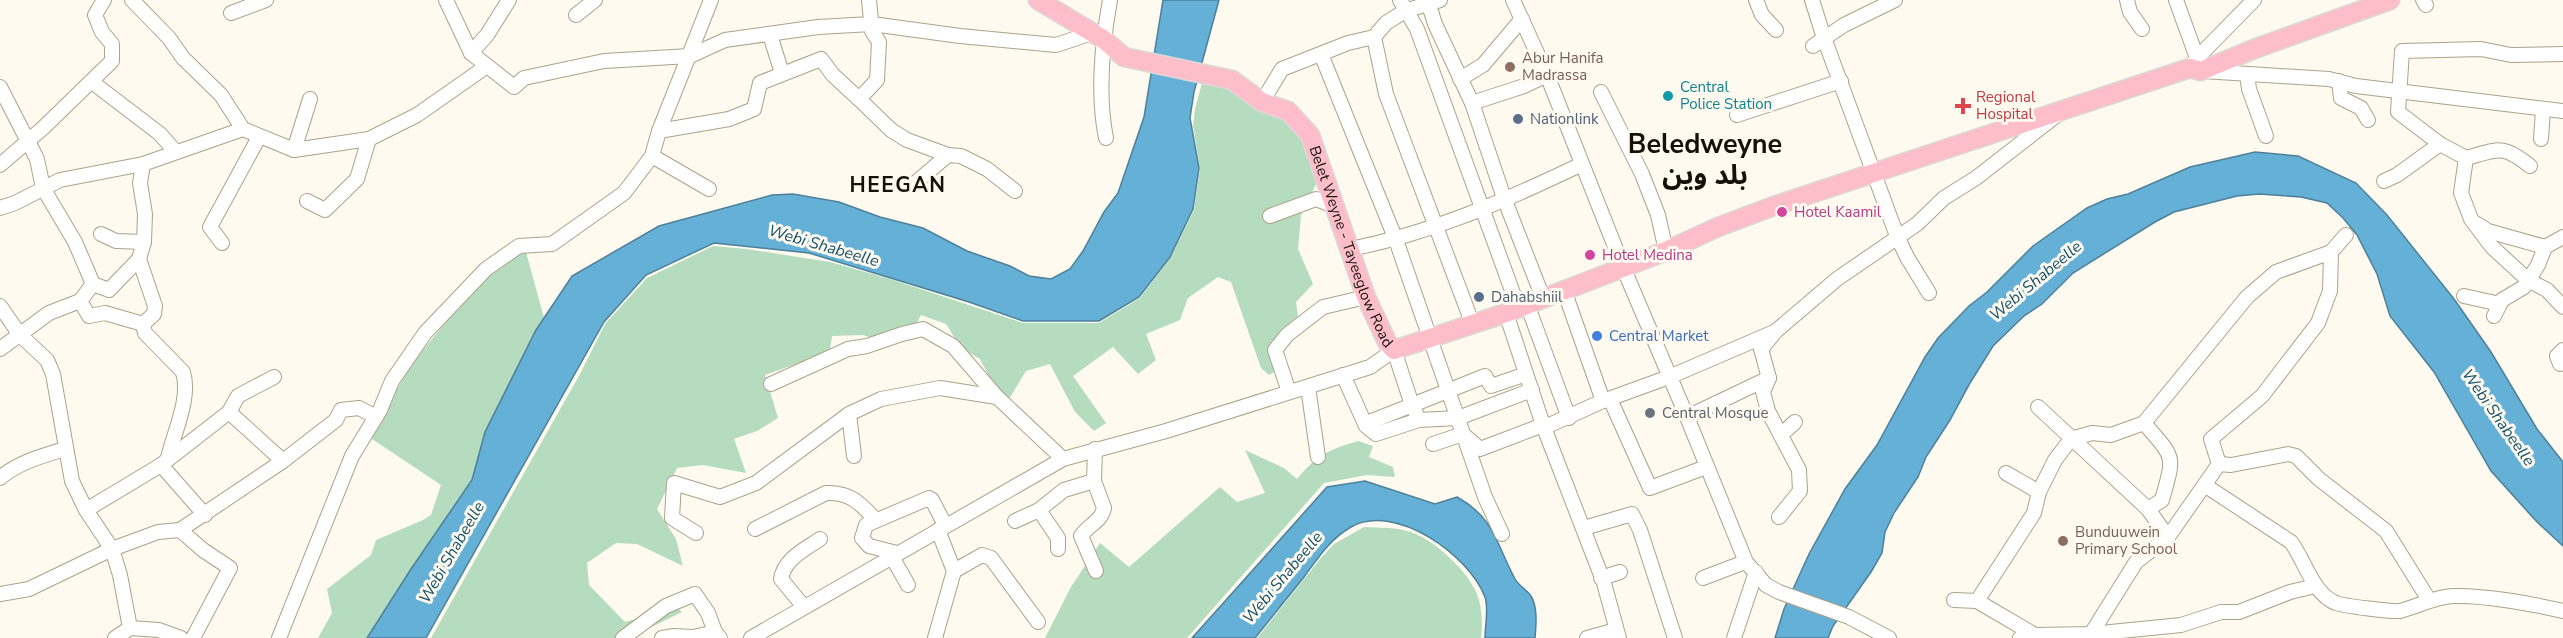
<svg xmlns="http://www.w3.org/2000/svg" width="2563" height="638" font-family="'Nunito Sans','Noto Sans Arabic',sans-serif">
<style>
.green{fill:#b5dcbf}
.water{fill:#65b0d7;stroke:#4d8099;stroke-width:1.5}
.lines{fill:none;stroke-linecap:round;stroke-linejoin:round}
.minor-casing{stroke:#aca28a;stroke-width:16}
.major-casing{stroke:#dad9d8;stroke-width:21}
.minor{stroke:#fff;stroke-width:14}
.major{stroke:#fdbeca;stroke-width:18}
.education-dot{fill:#8d6e63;stroke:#fefaf0;stroke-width:2}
.culture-dot{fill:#0f9aa8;stroke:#fefaf0;stroke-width:2}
.health-dot{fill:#e0444e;stroke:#fefaf0;stroke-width:2}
.service-dot{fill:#5c6f8a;stroke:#fefaf0;stroke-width:2}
.hotel-dot{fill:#d1479c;stroke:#fefaf0;stroke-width:2}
.shop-dot{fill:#3f7fe0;stroke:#fefaf0;stroke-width:2}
.worship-dot{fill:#6b7280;stroke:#fefaf0;stroke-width:2}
.labels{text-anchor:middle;stroke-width:6;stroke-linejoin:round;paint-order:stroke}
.education-label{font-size:15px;fill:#785e54;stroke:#fefaf0;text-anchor:start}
.culture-label{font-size:15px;fill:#0d838f;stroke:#fefaf0;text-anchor:start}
.health-label{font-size:15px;fill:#be3a42;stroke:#fefaf0;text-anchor:start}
.service-label{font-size:15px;fill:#4e5e75;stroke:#fefaf0;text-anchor:start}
.hotel-label{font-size:15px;fill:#b23c85;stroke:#fefaf0;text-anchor:start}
.street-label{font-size:15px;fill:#151109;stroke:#fefaf0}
.shop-label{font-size:15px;fill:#366cbe;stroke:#fefaf0;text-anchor:start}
.worship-label{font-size:15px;fill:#5b616d;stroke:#fefaf0;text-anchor:start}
.water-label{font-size:16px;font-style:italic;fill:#134f6a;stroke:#fefaf0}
.district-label{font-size:21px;font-weight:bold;letter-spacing:1.5px;fill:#151109;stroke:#fefaf0}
.town-label{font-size:27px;font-weight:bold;fill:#151109;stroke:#fefaf0}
</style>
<rect width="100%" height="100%" fill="#fefaf0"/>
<g class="green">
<polygon points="1203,80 1231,83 1308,133 1322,172 1301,215 1298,249 1313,284 1296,302 1298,316 1286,326 1281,368 1269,375 1261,368 1231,282 1218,277 1188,298 1180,320 1146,334 1156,360 1138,374 1113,347 1073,376 1106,423 1094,431 1075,412 1050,364 1026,371 1009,399 994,386 980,359 961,348 946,324 921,315 914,328 878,340 863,335 832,336 829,356 810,359 765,375 778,418 757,431 734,439 746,473 703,465 677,468 657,509 676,539 683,566 637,544 616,543 587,563 589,585 625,622 677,607 682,612 633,636 633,638 431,638 580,374 605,324 647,278 713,246 747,249 830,262 890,279 1023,323 1099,323 1140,298 1171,257 1194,210 1200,169 1193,125 1195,109"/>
<polygon points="518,249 526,252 544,318 536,330 478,457 472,480 411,569 367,638 318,638 332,613 327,589 371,555 376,540 423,520 431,515 441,485 369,437 413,362 490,269"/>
<path d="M1358 441 1373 446 1369 457 1393 467 1395 477 1367 475 1324 483 1187 638H1045L1071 587 1100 543 1129 567 1220 487 1237 502 1265 493 1245 450 1284 468 1297 479C1317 455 1328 450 1358 441Z"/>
<path d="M1364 527C1380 528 1396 527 1411 532 1434 540 1466 569 1476 592 1482 605 1483 624 1481 638H1257L1321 558 1334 544Z"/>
</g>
<g class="water">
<polygon points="1163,0 1219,0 1194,92 1190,118 1199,168 1193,209 1170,257 1139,297 1099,321 1023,321 969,302 809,253 714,243 646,275 604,322 426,638 367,638 411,569 472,480 485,432 536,330 572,276 659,226 772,195 793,194 839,202 880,217 923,228 967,251 1010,266 1029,276 1051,279 1070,269 1083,251 1104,212 1118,193 1144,117"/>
<polygon points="2255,152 2298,156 2356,183 2387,215 2454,299 2491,352 2537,429 2563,462 2563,546 2537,522 2491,471 2434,372 2390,316 2377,274 2357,235 2343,218 2327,203 2301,197 2259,194 2237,196 2174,212 2155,222 2073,273 2042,304 2024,316 1993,346 1970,383 1950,420 1926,457 1918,477 1894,513 1885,532 1882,553 1871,572 1833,626 1828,638 1775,638 1784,609 1809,554 1845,489 1877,445 1925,357 1938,338 1969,306 1987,292 2033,246 2087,208 2107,199 2128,194 2190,167"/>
<path d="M1365 481 1435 504 1457 497C1495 518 1496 544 1515 579 1519 586 1527 590 1531 596 1538 608 1536 625 1535 638H1485C1485 625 1489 609 1485 597 1469 555 1395 502 1351 527 1330 539 1318 558 1304 577 1288 597 1271 618 1255 638H1192L1327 487Z"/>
</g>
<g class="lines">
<g class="minor-casing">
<g id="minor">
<polyline points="132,0 169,38 183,58 221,95 243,129 294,150 369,139 417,115 487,66"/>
<polyline points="446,0 471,53 514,87 524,78 604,61 690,56 725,40 818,27 872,24 960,36 1056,45 1092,33"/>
<polyline points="1400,0 1417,29 1518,307"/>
<polyline points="1513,0 1547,75 1623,267 1687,417 1746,562 1766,585 1779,592 1849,617 1889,638"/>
<polyline points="1756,0 1762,15 1776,30"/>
<polyline points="1812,0 1824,38 1897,236 1907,257 1929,293"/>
<polyline points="2127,0 2130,12 2142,29"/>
<polyline points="2176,0 2197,58"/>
<polyline points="2423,0 2426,5"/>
<polyline points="1429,5 1435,24 1472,103 1504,198 1543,298"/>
<polyline points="231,13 266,0"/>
<polyline points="576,15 595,0"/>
<polyline points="770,35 782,73"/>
<polyline points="1374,37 1386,94 1473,325"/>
<polyline points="1813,46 1844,25 1895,0"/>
<polyline points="471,53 487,35 509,0"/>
<polyline points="1321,54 1396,240 1485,497 1502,534"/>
<polyline points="2190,68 2197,58 2254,0"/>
<polyline points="2203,71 2329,79 2356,86 2563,111"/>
<polyline points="2247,74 2249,89 2266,136"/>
<polyline points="1460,79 1483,65 1522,19"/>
<polyline points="2339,81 2341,98 2361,108 2368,120"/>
<polyline points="92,82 160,134 175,151"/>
<polyline points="0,87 37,159 43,188 75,242 93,284 109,290 139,259 144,242 145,214 140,183 143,164"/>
<polyline points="1601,92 1642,174 1658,215 1666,251"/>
<polyline points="859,99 891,130 907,140 948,155 961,156 987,169 1015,191"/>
<polyline points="1262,102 1282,69 1348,43 1374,37 1386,23 1405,11 1440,0"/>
<polyline points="1472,103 1524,86 1547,75"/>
<polyline points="1737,115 1841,81"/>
<polyline points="659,131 729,119 754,109 760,83 821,59 833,75 859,99 877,80 879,42 872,31 869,0"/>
<path d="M1106 138C1097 93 1102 45 1110 0"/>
<polyline points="2541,139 2543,110"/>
<polyline points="294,150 310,99"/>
<polyline points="652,156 709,189"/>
<polyline points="2466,158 2440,144 2398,112 2402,51 2481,49 2511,55 2563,54"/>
<polyline points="2466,158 2461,193 2471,219 2492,247 2528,280 2547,290 2563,307"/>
<path d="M2466 158C2499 149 2502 144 2530 166"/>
<polyline points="0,165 43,128 112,61 112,44 102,32 95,15 104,0"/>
<polyline points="2384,181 2397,175 2440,144"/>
<polyline points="913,185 948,155"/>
<polyline points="307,201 325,210 357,179 369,139"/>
<polyline points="0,208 15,203 60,180 143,164 243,129"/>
<polyline points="1270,216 1316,199 1334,206"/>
<polyline points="2477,224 2488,231 2545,247"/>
<polyline points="101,234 116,241 144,242"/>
<polyline points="222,243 210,227 259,137"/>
<path d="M1350 249C1432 233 1507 200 1582 164"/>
<polyline points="2331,252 2346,235"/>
<path d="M139 259 155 306 154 314 143 324 145 333 183 372C191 398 174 432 168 458"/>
<polyline points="1564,290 1603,401"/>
<polyline points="2464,296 2500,304"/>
<polyline points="80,301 89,316 105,313 143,324"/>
<polyline points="1527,304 1569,418"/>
<polyline points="0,306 20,335 47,360 53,374 72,481 86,510 112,549 120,575 130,628 115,638"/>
<polyline points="1506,313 1543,425 1604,583 1619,638"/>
<polyline points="2494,316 2502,300 2524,287 2538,265 2545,247 2563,237"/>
<polyline points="0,349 49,313 80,301 93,284"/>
<polyline points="2560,364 2557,356 2563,350"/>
<polyline points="1343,375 1366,426 1376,434 1419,420 1458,418 1532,390"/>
<polyline points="771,384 848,349 867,346 902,334 923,329 953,346 997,397 1063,459"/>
<polyline points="1308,387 1318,457"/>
<polyline points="1289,392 1275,350 1287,335 1323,307 1366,297"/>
<polyline points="1610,399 1650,488 1706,467"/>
<polyline points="2038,407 2148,509 2168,537"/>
<polyline points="229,412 283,461"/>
<polyline points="849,414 854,456"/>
<polyline points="1687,417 1769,378"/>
<polyline points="1367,423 1485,376 1491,386 1526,374"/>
<path d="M2144 423C2175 459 2175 454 2162 500L2148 509"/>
<polyline points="1545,427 1603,401 1669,377 1774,332"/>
<polyline points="1782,434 1795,422"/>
<polyline points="1465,436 1480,449 1543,425"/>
<polyline points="1433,444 1463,434"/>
<path d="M1095 449 1094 481 1104 508C1101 522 1089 524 1081 536L1096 571"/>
<polyline points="2219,464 2231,465 2288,454 2296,456 2319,479 2386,531 2429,600"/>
<polyline points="161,465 205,515"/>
<polyline points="2006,473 2039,492"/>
<path d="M0 478C19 462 42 456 65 449"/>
<path d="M2206 486 2291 542C2305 561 2313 594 2336 603 2343 606 2394 612 2400 611 2419 606 2434 597 2453 596 2484 595 2533 604 2563 611"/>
<polyline points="86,510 161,465 229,412 238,396 274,377"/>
<polyline points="1039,510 1058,538 1058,549"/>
<polyline points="1779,517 1800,491 1799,470 1768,411 1763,392 1769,378 1761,349 1776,331 1837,279 1917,224 1944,198 1976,178 2057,115"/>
<polyline points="1015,521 1039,510 1064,490 1094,481"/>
<polyline points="1584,528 1632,514 1640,530 1675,638"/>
<path d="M755 529 826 493C850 492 860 503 875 519"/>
<polyline points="180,530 203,550 230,568 193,638"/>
<polyline points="696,533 672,518 674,483 720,497 756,483 849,414 881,399 940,388 997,397"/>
<polyline points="897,553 869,546 862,538 866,525 929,498 932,500 945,525"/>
<polyline points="892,557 908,585"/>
<polyline points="954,571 982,555 991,558 1038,622"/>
<polyline points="1601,578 1620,572"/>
<polyline points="1703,578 1745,562"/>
<polyline points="0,594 29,589 112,549 158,532 180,530 283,461 336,420 341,410 359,408 376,417"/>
<polyline points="1954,600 1977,601"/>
<polyline points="1977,601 2034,513 2039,492 2055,460 2071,439 2092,433 2111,435 2144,423 2247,297 2276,272 2331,252 2330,291 2318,323 2262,396 2211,439 2219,464 2168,537 2136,562 2091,634"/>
<polyline points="1977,601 2035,635"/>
<path d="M804 607 781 579C784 559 804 550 820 539"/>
<polyline points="130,628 159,630 181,638"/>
<polyline points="279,638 352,456 380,410 392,381 425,333 486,269 519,246 552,244 624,193 652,156 659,131 711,0"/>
<polyline points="623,638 666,606 695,594 708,613 715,632 720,638"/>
<polyline points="662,638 674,636 693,637 715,632"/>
<polyline points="751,638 1063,459 1166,431 1370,367 1394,350 1412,405 1419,420"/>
<polyline points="935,638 954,571 938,530"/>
<polyline points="1587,638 1616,630"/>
<polyline points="1734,638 1756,572"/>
<polyline points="2020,638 2035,635 2091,634 2181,625 2221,612 2239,612 2290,592 2315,586"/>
</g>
</g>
<g class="major-casing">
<g id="major">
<path id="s1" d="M1038 0 1103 39 1124 57 1232 80 1262 102 1288 111 1310 135 1366 297 1387 342 1394 350 1506 313 1666 251 1718 227 1774 206 2190 68 2201 71 2254 49 2390 0"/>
</g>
</g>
<use href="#minor" class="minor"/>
<use href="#major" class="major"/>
</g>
<g class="education-dot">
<circle cx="1510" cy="67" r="6"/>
<circle cx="2063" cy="541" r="6"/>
</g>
<circle class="culture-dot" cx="1668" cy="96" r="6"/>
<path class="health-dot" d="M1960 97h6v6h6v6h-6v6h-6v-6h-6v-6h6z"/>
<g class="service-dot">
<circle cx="1518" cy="119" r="6"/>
<circle cx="1479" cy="297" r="6"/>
</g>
<g class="hotel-dot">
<circle cx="1782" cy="212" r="6"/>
<circle cx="1590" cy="255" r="6"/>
</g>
<circle class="shop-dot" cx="1597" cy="336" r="6"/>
<circle class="worship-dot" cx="1650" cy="413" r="6"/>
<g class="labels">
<g class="education-label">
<text x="1522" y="63">Abur Hanifa<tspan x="1522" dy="17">Madrassa</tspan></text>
<text x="2075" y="537">Bunduuwein<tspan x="2075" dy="17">Primary School</tspan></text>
</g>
<g class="culture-label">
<text x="1680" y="92">Central<tspan x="1680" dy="17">Police Station</tspan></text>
</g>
<g class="health-label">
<text x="1976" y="102">Regional<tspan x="1976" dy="17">Hospital</tspan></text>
</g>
<g class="service-label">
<text x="1530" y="124">Nationlink</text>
<text x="1491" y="302">Dahabshiil</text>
</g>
<g class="hotel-label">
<text x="1794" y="217">Hotel Kaamil</text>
<text x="1602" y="260">Hotel Medina</text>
</g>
<g class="street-label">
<text dy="5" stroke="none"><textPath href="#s1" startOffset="430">Belet Weyne - Tayeeglow Road</textPath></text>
</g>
<g class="shop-label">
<text x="1609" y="341">Central Market</text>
</g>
<g class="worship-label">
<text x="1662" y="418">Central Mosque</text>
</g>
<g class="water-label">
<text transform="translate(824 245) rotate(16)" y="6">Webi Shabeelle</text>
<text transform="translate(2035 280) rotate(-40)" y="6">Webi Shabeelle</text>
<text transform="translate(2499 417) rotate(55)" y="6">Webi Shabeelle</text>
<text transform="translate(451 552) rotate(-60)" y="6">Webi Shabeelle</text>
<text transform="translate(1282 577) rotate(-50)" y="6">Webi Shabeelle</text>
</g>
<g class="district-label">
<text x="898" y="192">HEEGAN</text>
</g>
<g class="town-label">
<text x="1705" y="153">Beledweyne<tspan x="1705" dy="31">بلد وين</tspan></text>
</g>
</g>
</svg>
